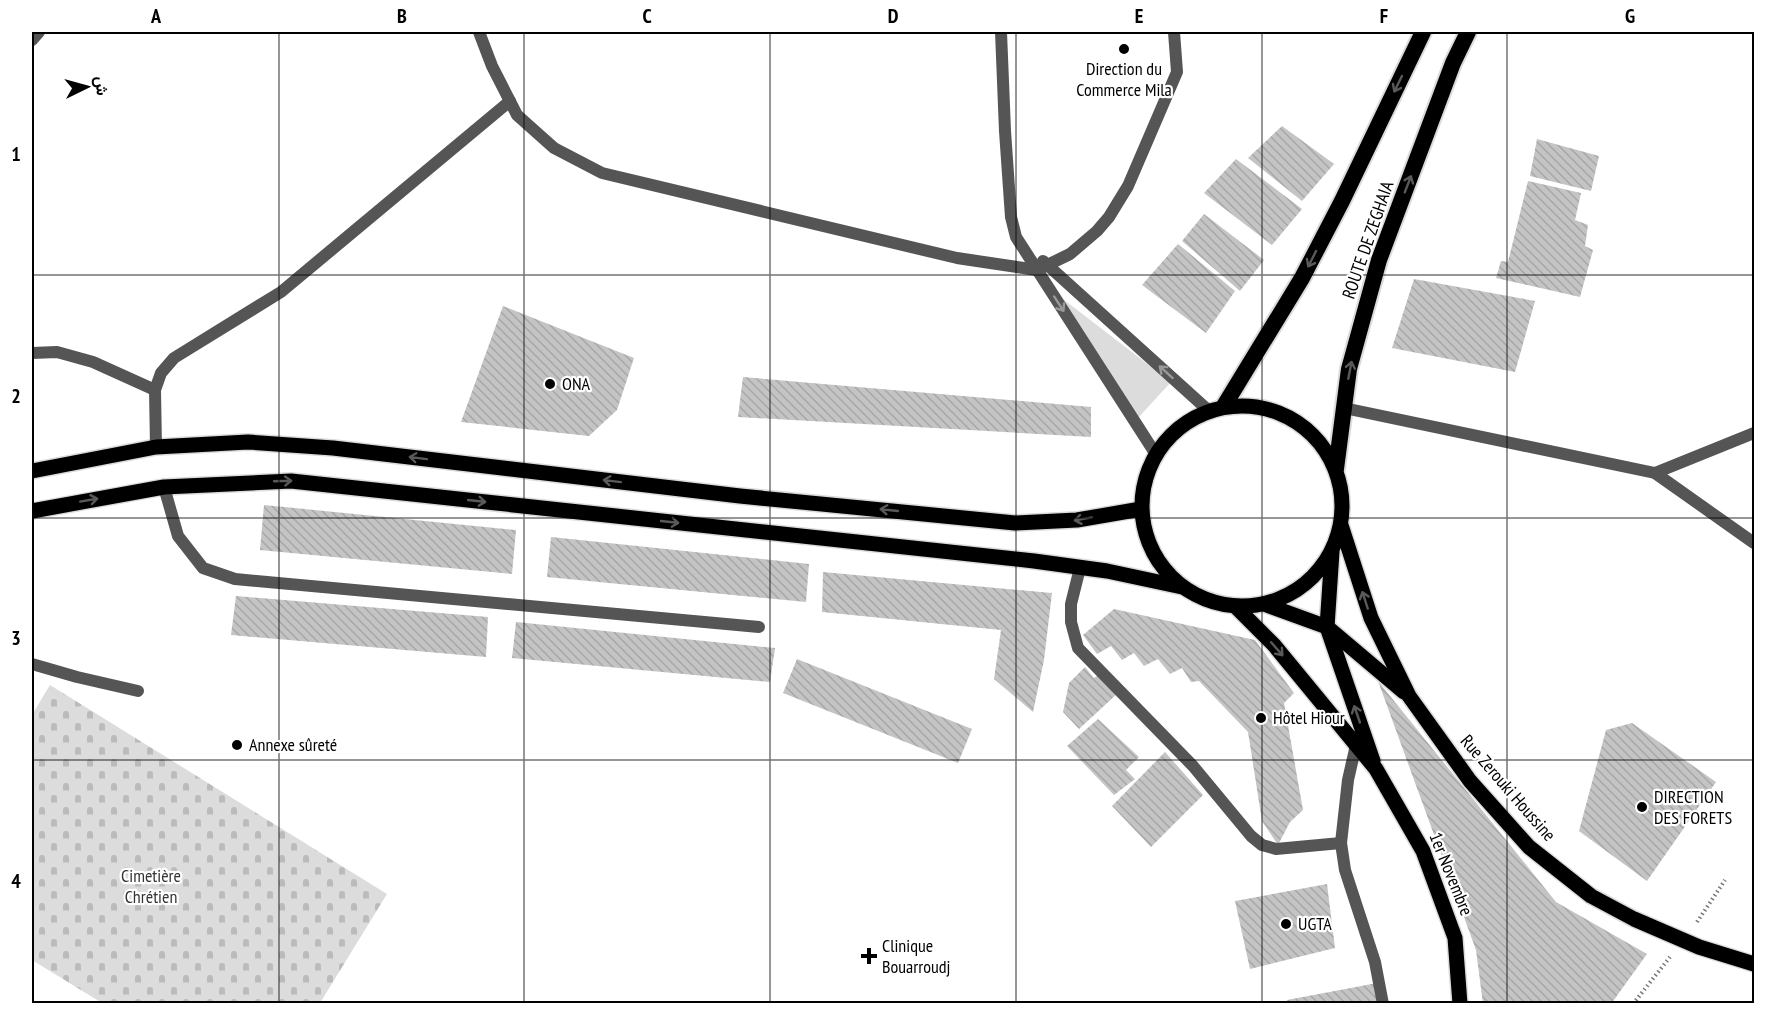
<svg xmlns="http://www.w3.org/2000/svg" width="1786" height="1035" font-family="'PT Sans Narrow',Vazirmatn,sans-serif">
<style>
.green{fill:#dcdcdc}
.cemetery{fill:url(#cemetery-stones)}
.building{fill:url(#building-back-hatch)}
.lines{fill:none;stroke-linecap:round;stroke-linejoin:round}
.primary-casing{stroke:#dbdbdb;stroke-width:18}
.trunk-casing{stroke:#dbdbdb;stroke-width:20}
.path{stroke:#777;stroke-width:4;stroke-dasharray:1.5 3;stroke-linecap:butt}
.service{stroke:#555;stroke-width:12}
.minor{stroke:#555;stroke-width:12}
.primary{stroke:#000;stroke-width:15}
.trunk{stroke:#000;stroke-width:16}
.oneway{stroke:#595959}
.oneway2{stroke:#999}
.grid{fill:none;stroke:#000;stroke-width:1.5;stroke-opacity:0.55}
.poi-dot{fill:#000;stroke:#fff;stroke-width:2}
.labels{text-anchor:middle;stroke-width:4.5;stroke-linejoin:round;paint-order:stroke}
.poi-label{font-size:18px;fill:#000;stroke:#fff;text-anchor:start}
.street-label{font-size:18px;fill:#000;stroke:#fff}
.park-label{font-size:18px;fill:#333;stroke:#fff}
.neatline{fill:none;stroke:#000;stroke-width:2}
.grid-label{font-size:20px;text-anchor:middle;font-weight:bold;fill:#000}
</style>
<defs>
<pattern id="cemetery-stones" width="16" height="16" patternUnits="userSpaceOnUse" patternTransform="scale(1.5)"><rect width="16" height="16" fill="#dcdcdc"/><path d="M2 7V4a2 2 0 0 1 4 0v3zM10 15v-3a2 2 0 0 1 4 0v3z" fill="#bbb"/></pattern>
<pattern id="building-back-hatch" width="6" height="6" patternUnits="userSpaceOnUse" patternTransform="scale(1.5)"><rect width="6" height="6" fill="#c4c4c4"/><path d="M-1 5l2 2M0 0l6 6M5-1l2 2" fill="none" stroke="#a7a7a7"/></pattern>
</defs>
<rect width="100%" height="100%" fill="#fff"/>
<polygon class="green" points="1059,296 1171,382 1137,419"/>
<polygon class="cemetery" points="50,685 387,894 320,1003 102,1003 32,960 32,715"/>
<g class="building">
<polygon points="1282,126 1334,164 1302,201 1248,158"/>
<polygon points="1537,139 1599,156 1591,191 1530,176"/>
<polygon points="1236,159 1302,209 1272,245 1204,193"/>
<polygon points="1528,181 1581,193 1575,220 1588,225 1585,246 1593,250 1580,297 1496,278 1501,261 1508,262"/>
<polygon points="1204,214 1264,260 1240,291 1182,241"/>
<polygon points="1178,244 1235,291 1206,333 1142,285"/>
<polygon points="1414,279 1535,301 1515,372 1392,348"/>
<polygon points="503,306 634,358 617,410 589,436 461,422"/>
<polygon points="743,377 1091,407 1091,437 738,417"/>
<polygon points="264,505 516,530 512,574 260,550"/>
<polygon points="551,537 809,564 806,602 547,577"/>
<polygon points="823,572 1052,593 1044,660 1033,712 994,679 1001,630 822,612"/>
<polygon points="236,596 488,617 486,657 231,635"/>
<polygon points="1114,609 1255,640 1294,693 1284,703 1303,810 1290,822 1278,845 1262,821 1248,732 1199,681 1191,682 1182,668 1170,674 1158,659 1144,666 1134,653 1122,660 1111,646 1097,654 1083,635"/>
<polygon points="516,622 775,648 770,682 512,658"/>
<polygon points="797,659 972,729 958,763 783,693"/>
<polygon points="1085,667 1094,678 1100,674 1118,693 1079,729 1063,712 1069,683"/>
<polygon points="1378,681 1556,902 1647,954 1611,1004 1483,1004 1476,950"/>
<polygon points="1098,719 1139,757 1126,770 1135,779 1114,795 1067,746"/>
<polygon points="1632,723 1716,782 1647,881 1579,831 1606,730"/>
<polygon points="1165,752 1203,795 1151,847 1112,806"/>
<polygon points="1327,884 1335,948 1250,969 1235,901"/>
<polygon points="1377,983 1380,1004 1288,1004 1287,1000"/>
</g>
<g class="lines">
<g class="primary-casing">
<g id="primary">
<circle cx="1242" cy="506" r="100"/>
<polyline points="32,471 156,447 248,442 333,448 740,496 1015,523 1077,520 1141,509"/>
<polyline points="32,511 164,487 291,481 1034,561 1107,571 1182,587"/>
<polyline points="1341,525 1371,618 1409,696 1470,781 1529,847 1591,896 1634,919 1699,947 1754,964"/>
<polyline points="1332,552 1327,627 1373,761"/>
<polyline points="1264,604 1327,627 1404,692"/>
<polyline points="1236,607 1274,645 1376,769 1423,851 1455,938 1460,1004"/>
</g>
</g>
<g class="trunk-casing">
<g id="trunk">
<polyline points="1224,406 1302,278 1342,201 1423,32"/>
<polyline points="1336,469 1349,369 1379,260 1453,63 1468,32"/>
</g>
</g>
<g class="path">
<polyline points="1697,922 1725,880"/>
<polyline points="1633,1004 1670,957"/>
</g>
<polyline class="service" points="32,664 77,677 138,691"/>
<g class="minor">
<polyline points="479,32 492,66 517,115 554,148 602,173 957,258 1037,270 1070,254 1097,231 1109,217 1128,186 1177,72 1174,32"/>
<polyline points="1001,32 1005,131 1011,217 1016,237 1155,453"/>
<polyline points="32,40 39,32"/>
<polyline points="1043,261 1209,411"/>
<polyline points="32,353 57,352 93,362 155,390"/>
<polyline points="1344,408 1655,473 1754,543"/>
<polyline points="156,447 155,390 161,373 174,358 281,292 510,101"/>
<polyline points="1655,473 1754,433"/>
<polyline points="164,487 178,536 203,568 235,579 759,627"/>
<polyline points="1080,568 1071,604 1071,622 1078,648 1193,766 1251,836 1262,845 1276,849 1341,843"/>
<polyline points="1356,745 1348,780 1341,843 1345,870 1375,962 1383,1004"/>
</g>
<use href="#primary" class="primary"/>
<use href="#trunk" class="trunk"/>
</g>
<defs><path id="oneway-shaft" d="M-6 0H5M1.5-3L5.5 0L1.5 3" fill="none" stroke-width="1.6" stroke-linecap="round" stroke-linejoin="round" transform="scale(1.5)"/></defs>
<g class="oneway">
<use href="#oneway-shaft" transform="translate(1398 84) rotate(116)"/>
<use href="#oneway-shaft" transform="translate(1408 184) rotate(-69)"/>
<use href="#oneway-shaft" transform="translate(1312 259) rotate(117)"/>
<use href="#oneway-shaft" transform="translate(1350 370) rotate(-79)"/>
<use href="#oneway-shaft" transform="translate(418 458) rotate(-173)"/>
<use href="#oneway-shaft" transform="translate(283 481) rotate(-2)"/>
<use href="#oneway-shaft" transform="translate(612 481) rotate(-173)"/>
<use href="#oneway-shaft" transform="translate(89 500) rotate(-10)"/>
<use href="#oneway-shaft" transform="translate(477 501) rotate(6)"/>
<use href="#oneway-shaft" transform="translate(889 510) rotate(-174)"/>
<use href="#oneway-shaft" transform="translate(1083 519) rotate(170)"/>
<use href="#oneway-shaft" transform="translate(670 522) rotate(6)"/>
<use href="#oneway-shaft" transform="translate(1365 600) rotate(-108)"/>
<use href="#oneway-shaft" transform="translate(1277 649) rotate(49)"/>
<use href="#oneway-shaft" transform="translate(1357 714) rotate(-109)"/>
</g>
<g class="oneway2">
<use href="#oneway-shaft" transform="translate(1059 304) rotate(57)"/>
<use href="#oneway-shaft" transform="translate(1166 372) rotate(-138)"/>
</g>
<path class="grid" d="M279 32V1004M524 32V1004M770 32V1004M1016 32V1004M1262 32V1004M1507 32V1004M32 275H1754M32 518H1754M32 760H1754"/>
<g class="poi-dot">
<circle cx="1124" cy="49" r="6"/>
<circle cx="550" cy="384" r="6"/>
<circle cx="1261" cy="718" r="6"/>
<circle cx="237" cy="745" r="6"/>
<circle cx="1642" cy="807" r="6"/>
<circle cx="1286" cy="924" r="6"/>
<path d="M866 947h6v6h6v6h-6v6h-6v-6h-6v-6h6z"/>
</g>
<g class="labels">
<g class="poi-label">
<text x="1124" y="75" text-anchor="middle">Direction du<tspan x="1124" dy="21">Commerce Mila</tspan></text>
<text x="562" y="390">ONA</text>
<text x="1273" y="724">Hôtel Hiour</text>
<text x="249" y="751">Annexe sûreté</text>
<text x="1654" y="803">DIRECTION<tspan x="1654" dy="21">DES FORETS</tspan></text>
<text x="1298" y="930">UGTA</text>
<text x="882" y="952">Clinique<tspan x="882" dy="21">Bouarroudj</tspan></text>
</g>
<g class="street-label">
<text transform="translate(1368 240) rotate(-71)" y="6">ROUTE DE ZEGHAIA</text>
<text transform="translate(1508 788) rotate(49)" y="6">Rue Zerouki Houssine</text>
<text transform="translate(1451 874) rotate(68)" y="6">1er Novembre</text>
</g>
<g class="park-label">
<text x="151" y="882">Cimetière<tspan x="151" dy="21">Chrétien</tspan></text>
</g>
</g>
<rect width="1786" height="1035" fill="none" stroke="#ffffff" stroke-width="66"/>
<g transform="translate(87 87) rotate(85)" stroke="#ffffff" stroke-width="4.5" paint-order="stroke">
<path d="M0-4.5L10 22L0 15L-10 22Z" fill="#000000"/>
<text y="-9" font-size="16" font-weight="bold" text-anchor="middle" fill="#000000">ش</text>
</g>
<rect x="33" y="33" width="1720" height="969" class="neatline"/>
<g class="grid-label">
<text x="156" y="23">A</text>
<text x="402" y="23">B</text>
<text x="647" y="23">C</text>
<text x="893" y="23">D</text>
<text x="1139" y="23">E</text>
<text x="1384" y="23">F</text>
<text x="1630" y="23">G</text>
<text x="16" y="161">1</text>
<text x="16" y="403">2</text>
<text x="16" y="645">3</text>
<text x="16" y="888">4</text>
</g>
</svg>
